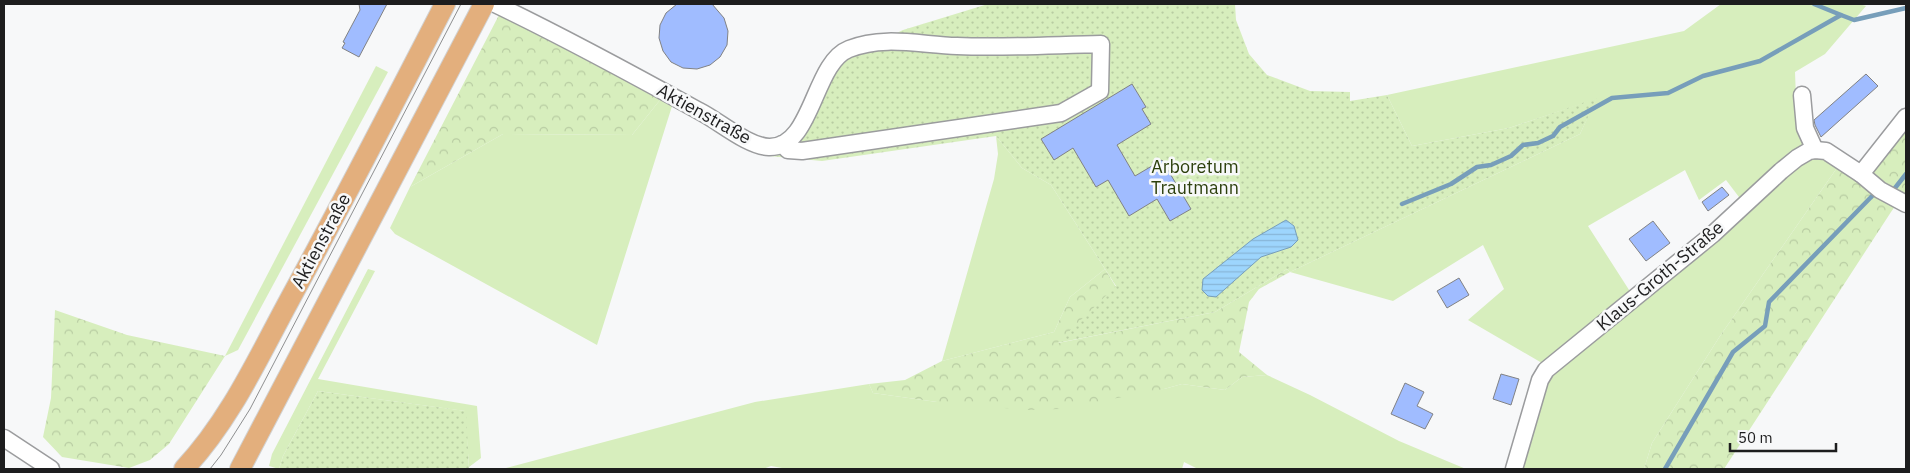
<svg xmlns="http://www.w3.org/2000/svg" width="1910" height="473" font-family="'IBM Plex Sans',sans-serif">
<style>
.grass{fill:#d7eebd}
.forest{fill:url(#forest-crowns)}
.garden{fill:url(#garden-dots)}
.water{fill:url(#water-rules);stroke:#779eba}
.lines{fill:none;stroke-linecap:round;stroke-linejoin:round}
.stream{stroke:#779eba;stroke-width:4.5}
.building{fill:#a0bcff;stroke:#818284}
.minor-casing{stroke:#9b9c9e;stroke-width:19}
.major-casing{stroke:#d2d2d2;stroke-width:22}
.minor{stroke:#fff;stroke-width:16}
.major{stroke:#e3af7d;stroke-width:20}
.tram{stroke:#8e8f90;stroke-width:1}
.labels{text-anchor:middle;stroke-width:5;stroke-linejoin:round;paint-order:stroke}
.street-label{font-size:18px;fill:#1d1d1e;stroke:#f7f8f9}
.park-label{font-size:18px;fill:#2d400d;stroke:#f7f8f9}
</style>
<defs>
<pattern id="forest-crowns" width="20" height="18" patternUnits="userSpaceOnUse" patternTransform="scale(1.25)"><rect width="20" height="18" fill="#d7eebd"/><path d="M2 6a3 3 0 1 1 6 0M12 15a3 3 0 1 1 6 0" fill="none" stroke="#b8cca2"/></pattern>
<pattern id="garden-dots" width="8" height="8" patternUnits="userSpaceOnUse" patternTransform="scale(1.25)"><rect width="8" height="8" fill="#d7eebd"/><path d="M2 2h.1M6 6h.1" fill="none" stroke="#b8cca2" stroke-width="1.8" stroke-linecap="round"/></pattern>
<pattern id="water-rules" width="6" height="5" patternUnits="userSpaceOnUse" patternTransform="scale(1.25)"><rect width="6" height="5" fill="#9dd5fd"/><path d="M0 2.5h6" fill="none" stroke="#87b6d8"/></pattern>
</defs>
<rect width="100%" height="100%" fill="#f7f8f9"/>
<g class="grass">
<polygon points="1721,4 1859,4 1866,6 1825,54 1795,72 1796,98 1804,142 1801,149 1742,201 1726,180 1699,200 1685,170 1588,226 1631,293 1548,362 1542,363 1468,320 1504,289 1483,245 1393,301 1290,272 1580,134 1596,99 1509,128 1412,146 1387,95 1684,31"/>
<polygon points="376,66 388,72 238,350 225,356"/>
<polygon points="664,95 673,103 597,345 395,234 390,228 410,187 503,134 632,135"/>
<polygon points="996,136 1022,168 1051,185 1105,269 1070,297 1054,332 942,361 994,179 998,154"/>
<polygon points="1816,155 1839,165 1720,336 1652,443 1644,469 1519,469 1552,368 1778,179"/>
<polygon points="368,269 375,271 318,379 477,406 481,458 469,467 465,411 318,391 283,456 279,469 269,466 272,454"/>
<polygon points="1267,375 1310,395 1399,441 1466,469 1198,469 1184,462 1182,469 783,469 782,468 771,466 763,469 502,469 755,402 869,384 873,393 937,402 1164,389 1182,384 1225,390 1242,377"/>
</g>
<g class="forest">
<polygon points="499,15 664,95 632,135 503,134 410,187"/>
<polygon points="1906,124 1906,197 1903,195 1891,212 1724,469 1644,469 1652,443 1720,336 1839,165 1862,182"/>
<polygon points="1105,269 1116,287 1058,343 1215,312 1287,269 1290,272 1259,289 1249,302 1239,352 1267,375 1242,377 1225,390 1182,384 1164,389 1060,409 1025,410 937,402 873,393 869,384 905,380 942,361 1054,332 1070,297"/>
<polygon points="55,310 127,335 225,356 169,444 150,460 129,468 62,457 43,437 51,398"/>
</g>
<g class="garden">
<polygon points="988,4 1235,4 1236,20 1249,54 1267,75 1310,91 1350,92 1350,101 1387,95 1412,146 1509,128 1597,98 1580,134 1290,272 1287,269 1215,312 1057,343 1116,286 1051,185 1022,168 996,136 822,161 769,156 796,141 831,75 850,55 903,30"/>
<polygon points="318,391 466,411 469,469 279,469 283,456"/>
</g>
<polygon class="water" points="1286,220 1294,226 1298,240 1291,247 1261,257 1216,297 1208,296 1202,290 1203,279 1253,239"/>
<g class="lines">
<g class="stream">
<polyline points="1814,4 1841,15"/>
<polyline points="1895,188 1906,174"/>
<polyline points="1402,204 1451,184 1477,167 1491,165 1511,156 1523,145 1538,143 1553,136 1560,127 1612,98 1668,93 1703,76 1760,61 1841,15 1854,20 1906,8"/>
<polyline points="1665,469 1733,352 1765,326 1769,302 1875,193"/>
</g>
</g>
<g class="building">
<polygon points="359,4 387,4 359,57 342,48 345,43 343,42 360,10"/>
<polygon points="677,4 712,4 724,18 728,31 727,45 720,57 710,65 697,69 683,68 671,62 663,51 659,38 660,25 666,13"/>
<polygon points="1866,74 1878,86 1821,137 1815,125 1814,120"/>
<polygon points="1132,84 1146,107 1142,109 1151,124 1117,145 1135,176 1162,160 1191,209 1170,221 1157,199 1129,216 1108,180 1096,187 1073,148 1054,160 1041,139"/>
<polygon points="1722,187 1729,195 1708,211 1702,202"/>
<polygon points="1653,221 1670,243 1646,261 1629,239"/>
<polygon points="1459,278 1469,295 1447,308 1437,291"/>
<polygon points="1501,374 1519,379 1511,405 1493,399"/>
<polygon points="1405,383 1424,392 1417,406 1433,414 1425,429 1391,414"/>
</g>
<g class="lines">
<g class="minor-casing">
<g id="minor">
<path d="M495 4C564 37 632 74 699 111 719 121 747 146 769 147 813 148 813 63 849 49 884 35 921 45 957 46 1005 48 1053 45 1101 44L1100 91 1061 113 802 151 788 150 782 144"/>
<polyline points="1802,95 1805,128 1815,150"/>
<polyline points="1861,174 1906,117"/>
<polyline points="4,438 51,469"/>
<polyline points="1514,469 1540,380 1546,370 1713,234 1781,171 1797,158 1809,151 1815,150 1826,151 1861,174 1880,190 1906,204"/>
</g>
</g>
<g class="major-casing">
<g id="major">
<path d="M184 469C230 420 258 358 290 299 343 202 394 103 445 4"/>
<polyline points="240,469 484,4"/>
</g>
</g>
<use href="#minor" class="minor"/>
<use href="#major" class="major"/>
<polyline class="tram" points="210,469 221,455 250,409 461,4"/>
</g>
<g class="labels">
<g class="street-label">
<text transform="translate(704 114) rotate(29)" y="6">Aktienstraße</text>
<text transform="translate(321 241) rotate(-62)" y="6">Aktienstraße</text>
<text transform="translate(1660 276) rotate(-40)" y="6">Klaus-Groth-Straße</text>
</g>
<g class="park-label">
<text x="1195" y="173">Arboretum<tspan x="1195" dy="21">Trautmann</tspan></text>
</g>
</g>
<rect width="1910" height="473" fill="none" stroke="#1d1d1e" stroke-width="10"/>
<path d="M1730 443v8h106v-8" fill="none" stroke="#1d1d1e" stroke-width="2.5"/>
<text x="1738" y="443" font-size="15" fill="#1d1d1e" stroke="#f7f8f9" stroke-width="4" paint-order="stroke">50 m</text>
</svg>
